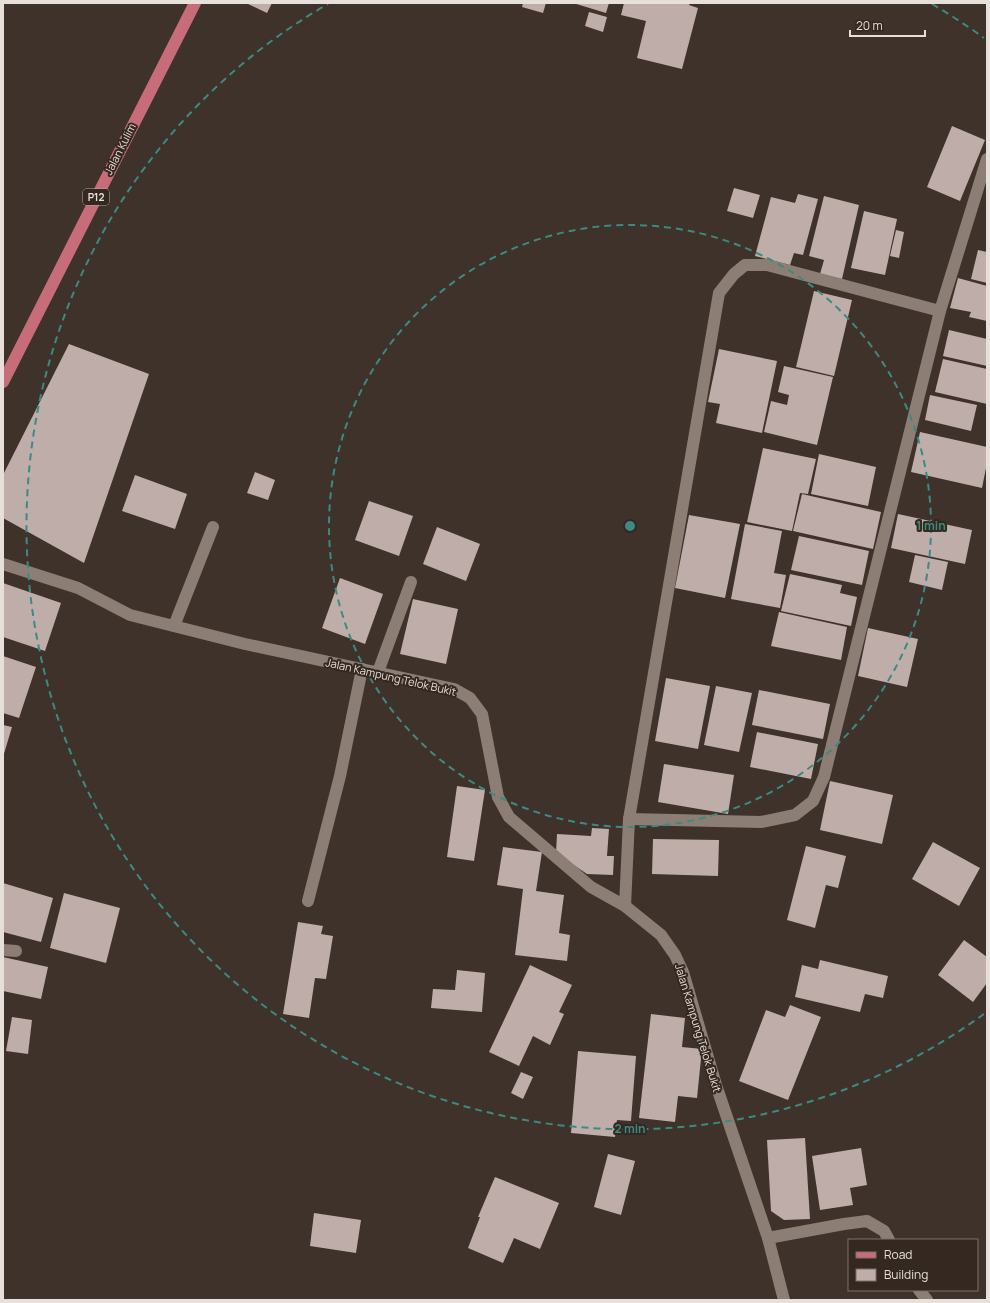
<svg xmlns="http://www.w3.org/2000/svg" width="990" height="1303" font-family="Manrope,sans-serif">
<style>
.building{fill:#bfada9}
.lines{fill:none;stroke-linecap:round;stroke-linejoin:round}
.lane{stroke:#8c7e75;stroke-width:12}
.street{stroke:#8c7e75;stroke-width:12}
.primary{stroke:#c76d79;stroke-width:12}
.ring{fill:none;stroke:#3a8b84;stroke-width:2;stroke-dasharray:7 5}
.labels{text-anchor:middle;stroke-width:4;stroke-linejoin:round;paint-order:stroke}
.shield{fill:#342821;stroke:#b1a8a2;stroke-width:1}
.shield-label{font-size:10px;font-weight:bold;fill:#e7dfda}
.street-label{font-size:11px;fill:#e7dfda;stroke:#342821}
.centre{fill:#3a8b84;stroke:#342821;stroke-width:2}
.ring-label{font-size:12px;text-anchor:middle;font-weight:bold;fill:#3a8b84;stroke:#342821;stroke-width:4;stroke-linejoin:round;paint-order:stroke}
</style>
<rect width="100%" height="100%" fill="#3e322a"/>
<g class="building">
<polygon points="246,3 272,3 267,13"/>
<polygon points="523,3 546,3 543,13 522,7"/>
<polygon points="573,3 609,3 606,13"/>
<polygon points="624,3 690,3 689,5 698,8 682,69 637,58 646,21 621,15"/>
<polygon points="589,12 607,17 603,32 585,26"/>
<polygon points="952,126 985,140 960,201 927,187"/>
<polygon points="734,188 760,195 753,218 727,211"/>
<polygon points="798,194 818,199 803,255 794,253 790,265 755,256 771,197 795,203"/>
<polygon points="824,196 859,205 842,279 820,274 824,260 809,256"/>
<polygon points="864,211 897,219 885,275 851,268"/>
<polygon points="896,230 904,232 899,258 890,256"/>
<polygon points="978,250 987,252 987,283 971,279"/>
<polygon points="958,278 987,286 987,321 969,317 971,312 950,308"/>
<polygon points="814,291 852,300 834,376 796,367"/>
<polygon points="949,330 987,339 987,366 943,356"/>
<polygon points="69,344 149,374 84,563 3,518 3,475"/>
<polygon points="719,349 777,361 762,433 716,423 720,404 708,402"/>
<polygon points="943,359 987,369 987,404 935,392"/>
<polygon points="784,366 833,377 817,445 764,432 771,401 787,405 789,395 778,392"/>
<polygon points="930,395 977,405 971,431 925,420"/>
<polygon points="920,432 987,447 987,463 982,488 911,472"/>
<polygon points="763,448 816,459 808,494 800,493 792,531 747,522"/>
<polygon points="819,454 876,467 868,506 811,494"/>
<polygon points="255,472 275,480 268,500 247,493"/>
<polygon points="135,475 187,494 175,529 122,511"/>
<polygon points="802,494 881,512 873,549 793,531"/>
<polygon points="369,501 413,516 399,556 355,540"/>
<polygon points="898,514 972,530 965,564 891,548"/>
<polygon points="689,515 740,524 725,598 675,588"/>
<polygon points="745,524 782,531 774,573 786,575 780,608 731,599"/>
<polygon points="437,527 480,544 466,581 423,564"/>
<polygon points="799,536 869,551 862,585 791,570"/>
<polygon points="915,555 948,562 942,590 909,582"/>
<polygon points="790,574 842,585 840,593 857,597 851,626 781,611"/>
<polygon points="340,578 383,594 365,644 322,628"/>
<polygon points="3,583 61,603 45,651 3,637"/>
<polygon points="413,599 458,609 446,664 400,654"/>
<polygon points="779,612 847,627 841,660 771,646"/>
<polygon points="868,628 918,639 907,687 858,676"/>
<polygon points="3,656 36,667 19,718 3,713"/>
<polygon points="666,678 710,686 698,749 655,741"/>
<polygon points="716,686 752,693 739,752 704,745"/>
<polygon points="759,690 830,704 823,739 752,725"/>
<polygon points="3,725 12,727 3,757"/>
<polygon points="757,732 818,744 811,779 750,767"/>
<polygon points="664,764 734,775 728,814 658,802"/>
<polygon points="830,781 893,795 882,844 820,830"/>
<polygon points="457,786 485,790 474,861 447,857"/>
<polygon points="592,828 609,829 607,856 614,856 613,875 587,874 556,853 557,834 591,836"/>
<polygon points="653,839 719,840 718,876 652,874"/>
<polygon points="933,842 980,868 959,906 912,879"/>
<polygon points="806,846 846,856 838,888 826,885 815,928 787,920"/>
<polygon points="503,847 542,852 536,891 564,895 559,933 570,935 567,961 515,955 523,889 497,885"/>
<polygon points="3,883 53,898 41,942 3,932"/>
<polygon points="64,893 120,908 106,963 50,948"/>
<polygon points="298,922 323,926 321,934 333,936 326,979 315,978 309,1018 283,1014"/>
<polygon points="964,940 987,957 987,983 973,1002 938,975"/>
<polygon points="3,957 48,967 41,999 3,991"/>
<polygon points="820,960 888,976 883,998 865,994 860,1012 795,997 802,965 818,969"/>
<polygon points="530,965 572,985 559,1012 564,1014 550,1045 533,1036 519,1066 489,1052"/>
<polygon points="457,970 485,973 482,1012 431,1008 433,989 455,990"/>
<polygon points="790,1005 821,1017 788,1100 739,1081 766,1010 785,1017"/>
<polygon points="651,1014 685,1018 682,1047 702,1049 697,1098 678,1096 675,1122 639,1118"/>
<polygon points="12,1017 32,1020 28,1054 6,1051"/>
<polygon points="578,1051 636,1056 631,1121 617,1120 615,1137 571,1133"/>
<polygon points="521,1072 533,1077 523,1099 511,1093"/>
<polygon points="805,1138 810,1219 784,1220 771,1211 767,1140"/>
<polygon points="861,1148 867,1185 850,1188 853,1205 820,1210 812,1156"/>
<polygon points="608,1154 635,1161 621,1215 594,1207"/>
<polygon points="495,1177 559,1203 540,1249 514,1238 503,1263 468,1248 480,1217 478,1217"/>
<polygon points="314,1213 361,1220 356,1253 310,1246"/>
</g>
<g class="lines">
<g class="lane">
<polyline points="308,901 340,776 362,669"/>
<polyline points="3,950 16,951"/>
</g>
<g class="street">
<polyline points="3,564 78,588 130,615 245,644 454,689 470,698 482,714 498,797 509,817 591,887 625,906 661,935 675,955 683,972 716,1085 768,1238 784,1300"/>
<polyline points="174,626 213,527"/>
<polyline points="378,672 411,582"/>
<polyline points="629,819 761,822 795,815 813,801 824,777 940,311 987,159"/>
<polyline points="625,906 629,819 719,293 734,274 745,265 767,265 940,311"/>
<polyline points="768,1238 844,1224 867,1221 884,1231 889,1240"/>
<polyline points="919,1290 927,1300"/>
</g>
<polyline class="primary" points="3,382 195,3"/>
</g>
<g class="ring">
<circle cx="630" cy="526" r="301"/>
<path d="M984 1014A603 603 0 1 1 328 4M932 4A603 603 0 0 1 984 38"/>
</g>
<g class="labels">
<rect class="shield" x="83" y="189" width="26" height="16" rx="3"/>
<g class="shield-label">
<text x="96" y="201">P12</text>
</g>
<g class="street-label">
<text transform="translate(120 149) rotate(-63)" y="4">Jalan Kulim</text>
<text transform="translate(391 677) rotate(13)" y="4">Jalan Kampung Telok Bukit</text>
<text transform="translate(698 1028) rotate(73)" y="4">Jalan Kampung Telok Bukit</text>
</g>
</g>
<circle cx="630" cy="526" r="6" class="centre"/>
<g class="ring-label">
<text x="931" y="530">1 min</text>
<text x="630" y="1133">2 min</text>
</g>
<rect width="990" height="1303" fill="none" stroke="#e7dfda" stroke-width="8"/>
<rect x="848" y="1239" width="130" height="52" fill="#342821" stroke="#7c716b"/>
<rect x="856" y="1252" width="20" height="6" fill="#c76d79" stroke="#7c716b"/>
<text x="884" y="1259" font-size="12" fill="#e7dfda">Road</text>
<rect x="856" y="1269" width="20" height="12" fill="#bfada9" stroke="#7c716b"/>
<text x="884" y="1279" font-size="12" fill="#e7dfda">Building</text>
<path d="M850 30v6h75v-6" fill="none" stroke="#e7dfda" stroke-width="2"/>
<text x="856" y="30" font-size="12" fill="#e7dfda" stroke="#342821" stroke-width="3" paint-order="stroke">20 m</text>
</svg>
